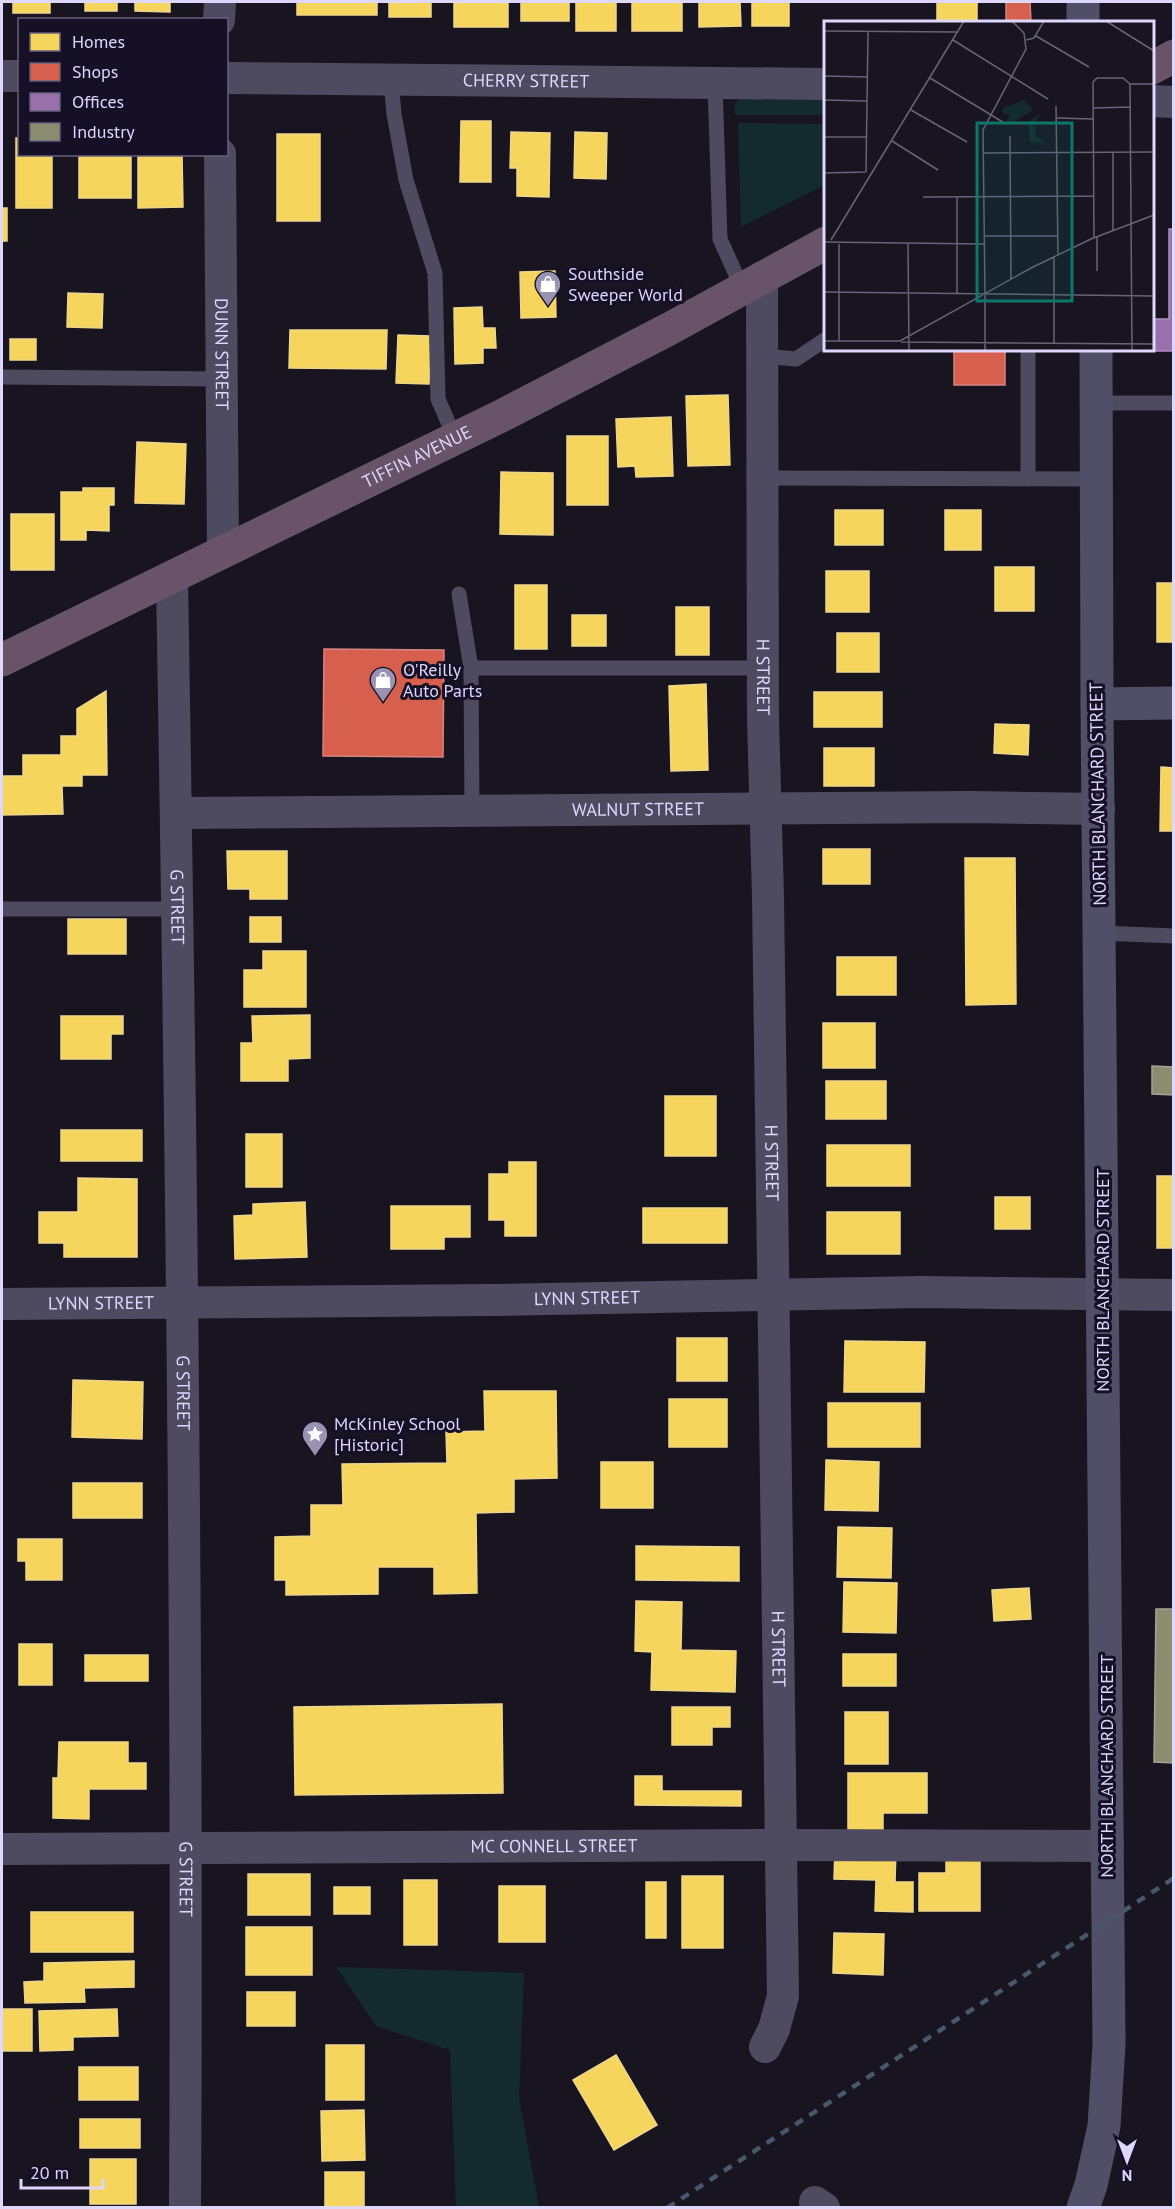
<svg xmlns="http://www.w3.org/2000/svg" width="1175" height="2209" font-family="'PT Sans',sans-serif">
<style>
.green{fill:#142b2e}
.homes{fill:#f6d55c;stroke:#efd68d;stroke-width:1.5}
.shops{fill:#d6604d;stroke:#d88482;stroke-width:1.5}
.offices{fill:#9970ab;stroke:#ae8fc4;stroke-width:1.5}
.industry{fill:#8c8c6e;stroke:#a5a299;stroke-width:1.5}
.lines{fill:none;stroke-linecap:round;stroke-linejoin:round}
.lane{stroke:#4e4b61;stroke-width:15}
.street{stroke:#4e4b61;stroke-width:32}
.secondary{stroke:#514e67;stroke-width:33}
.highway{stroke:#685369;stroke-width:33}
.rail{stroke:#46586a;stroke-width:4.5;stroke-dasharray:9 8;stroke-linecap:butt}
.labels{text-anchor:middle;stroke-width:6;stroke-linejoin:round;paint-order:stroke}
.street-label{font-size:18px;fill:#ded7fe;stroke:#151026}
.poi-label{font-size:18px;fill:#ded7fe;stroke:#151026;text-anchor:start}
.inset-road{fill:none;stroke:#676379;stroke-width:1.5}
.view{fill:#0f766e;fill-opacity:0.15;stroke:#0f766e;stroke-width:3}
.inset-edge{fill:none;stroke:#ded7fe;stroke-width:3}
</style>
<rect width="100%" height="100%" fill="#181521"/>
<g class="green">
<polygon points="741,97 825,99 825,115 735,115 734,105"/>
<polygon points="738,123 825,124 825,185 741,227"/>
<polygon points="336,1967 524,1973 519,2098 539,2207 456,2207 450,2050 376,2026"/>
</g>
<g class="homes">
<rect x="13" y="2" width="37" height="11"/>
<rect x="85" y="2" width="32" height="9"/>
<polygon points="135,2 170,2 170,12 135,11"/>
<rect x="297" y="2" width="80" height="13"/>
<rect x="389" y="2" width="42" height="15"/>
<rect x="454" y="2" width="54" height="25"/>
<rect x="521" y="2" width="48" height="19"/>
<rect x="576" y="2" width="40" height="29"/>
<rect x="632" y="2" width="50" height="29"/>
<polygon points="699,2 740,2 741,26 699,27"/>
<rect x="752" y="2" width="37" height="24"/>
<rect x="937" y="2" width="40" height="19"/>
<polygon points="461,121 491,121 491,182 460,182"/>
<polygon points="511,132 550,133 549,197 517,196 517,168 510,168"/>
<polygon points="575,132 607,133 606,179 574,178"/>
<rect x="277" y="134" width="43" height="87"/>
<polygon points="16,138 20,138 20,154 52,154 52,208 16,208"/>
<polygon points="79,154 131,157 131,198 79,198"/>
<polygon points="138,154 182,154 183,207 138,208"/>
<rect x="2" y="208" width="5" height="33"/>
<polygon points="555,271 556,317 521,318 520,272"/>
<polygon points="68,293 103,294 102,328 67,327"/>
<polygon points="482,307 483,328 495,328 496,348 483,348 483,363 455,364 454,308"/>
<polygon points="290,330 387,330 386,369 289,368"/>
<polygon points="398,335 430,336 429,384 396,383"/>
<rect x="10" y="339" width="26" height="21"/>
<polygon points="728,395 730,465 688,466 686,396"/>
<polygon points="671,417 673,476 636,477 635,466 618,467 616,419"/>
<rect x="567" y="436" width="41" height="69"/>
<polygon points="137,442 186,444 184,504 135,503"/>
<polygon points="501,472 553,473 553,535 500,534"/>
<polygon points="83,488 114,488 114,505 109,505 109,531 86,530 86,540 61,540 61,492 83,492"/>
<rect x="835" y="510" width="48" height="35"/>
<rect x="945" y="510" width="36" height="40"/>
<rect x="11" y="514" width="43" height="56"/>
<rect x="995" y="567" width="39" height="44"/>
<rect x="826" y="571" width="43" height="41"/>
<rect x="1157" y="583" width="17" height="59"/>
<rect x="515" y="585" width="32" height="64"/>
<rect x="676" y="607" width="33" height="48"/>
<rect x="572" y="615" width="34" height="31"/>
<rect x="837" y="633" width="42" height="39"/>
<polygon points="706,684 708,770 671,771 669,686"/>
<polygon points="106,691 107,775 82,775 82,786 62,786 63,814 2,815 2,776 23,776 23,755 61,755 61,736 77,736 77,709"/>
<rect x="814" y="692" width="68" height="35"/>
<polygon points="995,724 1029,725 1028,755 994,753"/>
<rect x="824" y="748" width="50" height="38"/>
<polygon points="1161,767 1174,768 1174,831 1160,831"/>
<rect x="823" y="849" width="47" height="35"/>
<polygon points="227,851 287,851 287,899 250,899 250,889 228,889"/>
<polygon points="965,858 1015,858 1016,1004 966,1005"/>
<rect x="250" y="917" width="31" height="25"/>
<rect x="68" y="919" width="58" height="35"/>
<polygon points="263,951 306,951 306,1007 244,1007 244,970 263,970"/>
<rect x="837" y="957" width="59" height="38"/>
<polygon points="310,1015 310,1058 288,1059 288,1081 241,1081 241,1043 253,1043 252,1016"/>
<polygon points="61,1016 123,1016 123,1034 111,1034 111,1059 61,1059"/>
<rect x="823" y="1023" width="52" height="45"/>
<rect x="826" y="1081" width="60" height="38"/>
<rect x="665" y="1096" width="51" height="60"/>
<rect x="61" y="1130" width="81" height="31"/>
<rect x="246" y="1134" width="36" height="53"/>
<rect x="827" y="1145" width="83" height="41"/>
<polygon points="509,1162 536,1162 536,1236 505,1236 505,1220 489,1220 489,1174 509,1174"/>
<rect x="1157" y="1176" width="17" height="72"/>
<polygon points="78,1178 137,1179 137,1257 64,1257 64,1243 39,1243 39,1212 78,1212"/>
<rect x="995" y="1197" width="35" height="32"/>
<polygon points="305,1202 307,1257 235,1259 234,1216 253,1215 253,1204"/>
<polygon points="391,1206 470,1206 470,1237 444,1237 444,1249 391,1249"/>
<rect x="643" y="1208" width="84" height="35"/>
<rect x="827" y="1212" width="73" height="42"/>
<rect x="677" y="1338" width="50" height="43"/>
<polygon points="845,1341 925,1342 924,1392 844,1392"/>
<polygon points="73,1380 143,1382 142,1439 72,1437"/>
<polygon points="484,1391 556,1391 557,1478 514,1479 514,1512 476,1513 477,1593 434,1594 434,1567 378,1567 378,1594 286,1595 286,1580 275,1580 275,1537 311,1536 311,1505 343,1505 342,1464 447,1463 446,1432 485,1431"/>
<rect x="669" y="1399" width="58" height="48"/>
<rect x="828" y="1403" width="92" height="44"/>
<polygon points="826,1460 879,1462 878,1511 825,1510"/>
<rect x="601" y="1462" width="52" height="46"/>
<rect x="73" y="1483" width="69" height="35"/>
<polygon points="838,1527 892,1528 891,1578 837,1577"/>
<polygon points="18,1539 62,1539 62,1580 26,1580 26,1561 18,1561"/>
<polygon points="636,1546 739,1547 739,1581 636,1580"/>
<polygon points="844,1582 897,1583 896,1633 843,1632"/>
<polygon points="1029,1588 1031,1619 994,1621 992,1590"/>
<polygon points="636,1601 682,1602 681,1650 736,1651 735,1692 651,1690 652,1652 635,1651"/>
<rect x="19" y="1644" width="33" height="41"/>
<rect x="843" y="1654" width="53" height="32"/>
<rect x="85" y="1655" width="63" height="26"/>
<polygon points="502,1704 503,1793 295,1795 294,1707"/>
<polygon points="672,1707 730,1707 730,1727 712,1727 712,1745 672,1745"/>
<rect x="845" y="1712" width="43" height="52"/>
<polygon points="59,1742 128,1742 128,1763 146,1763 146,1789 89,1789 89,1819 53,1818 53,1778 58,1778"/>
<polygon points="848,1773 927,1773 927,1813 883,1813 883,1831 848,1831"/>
<polygon points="635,1776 662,1776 662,1791 741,1791 741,1806 635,1805"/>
<polygon points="835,1849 896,1850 895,1882 913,1882 913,1912 875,1911 876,1880 834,1879"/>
<polygon points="946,1857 980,1857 980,1911 919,1911 919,1873 946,1873"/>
<rect x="248" y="1874" width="62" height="41"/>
<rect x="682" y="1876" width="41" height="72"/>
<rect x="404" y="1880" width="33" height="65"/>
<rect x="646" y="1882" width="20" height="56"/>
<rect x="499" y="1886" width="46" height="56"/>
<rect x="334" y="1887" width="36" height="27"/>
<rect x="31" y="1912" width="102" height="40"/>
<rect x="246" y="1927" width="66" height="48"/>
<polygon points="834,1933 884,1934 883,1975 833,1973"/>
<polygon points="134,1961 134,1987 84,1988 85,2002 25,2003 24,1982 44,1981 44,1963"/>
<rect x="247" y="1992" width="48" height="34"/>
<rect x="2" y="2009" width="30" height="42"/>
<polygon points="117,2009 118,2036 73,2037 73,2050 40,2051 39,2011"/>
<rect x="326" y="2045" width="38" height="55"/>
<polygon points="616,2055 657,2125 614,2150 573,2080"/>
<rect x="79" y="2067" width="59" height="33"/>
<polygon points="364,2110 365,2160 322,2161 321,2111"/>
<rect x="80" y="2119" width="60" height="29"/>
<rect x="90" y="2159" width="46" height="45"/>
<rect x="325" y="2172" width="39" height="36"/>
</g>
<g class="shops">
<polygon points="1006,2 1030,2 1031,22 1006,22"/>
<rect x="954" y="350" width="51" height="35"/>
<polygon points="324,649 444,650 443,757 323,756"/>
</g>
<polygon class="offices" points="1169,229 1174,229 1174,351 1148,351 1148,350 1152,350 1152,319 1169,319"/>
<g class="industry">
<polygon points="1152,1066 1174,1067 1174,1095 1152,1094"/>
<polygon points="1156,1609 1174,1609 1174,1763 1154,1762"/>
</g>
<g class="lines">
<g class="lane">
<polyline points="391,80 394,114 406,180 435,273 438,399 455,438"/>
<polyline points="715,83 720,239 742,288"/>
<polyline points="1028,350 1028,479"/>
<polyline points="762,356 796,359 826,339"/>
<polyline points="2,377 222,379"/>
<polyline points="1096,403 1174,403"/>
<polyline points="762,478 1097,479"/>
<polyline points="459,594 471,668"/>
<polyline points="472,811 471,668 763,668"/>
<polyline points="2,909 177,909"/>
<polyline points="1100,933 1174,936"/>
</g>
<g class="street">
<polyline points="219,20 220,2"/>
<polyline points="2,76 20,76"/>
<path id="s1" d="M226 78 826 84"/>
<polyline points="1152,101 1174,102"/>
<path id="s2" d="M220 154 223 552"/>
<path id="s3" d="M762 277 763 719 768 897 783 1996 774 2029 765 2047"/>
<path id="s4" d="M172 577C181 1121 188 1664 185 2208"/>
<path id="s5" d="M176 813 970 807 1099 809"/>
<path id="s6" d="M2 1304 491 1300 921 1292 1174 1295"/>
<path id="s7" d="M2 1849 780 1845 1108 1846"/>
<polyline points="815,2202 824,2208"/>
</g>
<g class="secondary">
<polyline points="1083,2 1083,22"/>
<polyline points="1097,704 1174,703"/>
<polyline points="1083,2208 1091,2185 1104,2126 1109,2045 1097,704 1096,350"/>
</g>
<g class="highway">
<polyline points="1152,68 1174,56"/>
<path id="s8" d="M2 660 505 414 669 329 826 243"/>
</g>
<polyline class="rail" points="667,2208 1174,1878"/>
</g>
<defs>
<g id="shop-pin" transform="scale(1.35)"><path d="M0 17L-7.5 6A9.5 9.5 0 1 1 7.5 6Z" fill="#9993b1" stroke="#151026"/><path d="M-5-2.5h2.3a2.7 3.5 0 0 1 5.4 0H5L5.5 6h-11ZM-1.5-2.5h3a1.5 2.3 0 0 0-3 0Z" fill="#fff"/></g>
<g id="sight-pin" transform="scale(1.35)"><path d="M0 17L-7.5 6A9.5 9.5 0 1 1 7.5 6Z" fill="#9993b1" stroke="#151026"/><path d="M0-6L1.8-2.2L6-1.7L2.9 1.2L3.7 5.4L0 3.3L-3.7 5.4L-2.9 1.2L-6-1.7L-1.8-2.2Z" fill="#fff"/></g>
</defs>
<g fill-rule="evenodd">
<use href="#shop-pin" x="548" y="284"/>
<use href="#shop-pin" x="383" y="680"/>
<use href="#sight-pin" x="315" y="1434"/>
</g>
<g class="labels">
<g class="street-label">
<text dy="6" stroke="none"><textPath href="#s1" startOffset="300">CHERRY STREET</textPath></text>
<text dy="6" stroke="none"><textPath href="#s2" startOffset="200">DUNN STREET</textPath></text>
<text dy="6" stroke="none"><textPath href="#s8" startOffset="462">TIFFIN AVENUE</textPath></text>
<text dy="6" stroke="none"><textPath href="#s3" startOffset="400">H STREET</textPath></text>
<text transform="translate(1098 794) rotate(-91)" y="6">NORTH BLANCHARD STREET</text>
<text dy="6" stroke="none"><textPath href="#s5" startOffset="462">WALNUT STREET</textPath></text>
<text dy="6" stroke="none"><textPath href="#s4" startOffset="330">G STREET</textPath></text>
<text dy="6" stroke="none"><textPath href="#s3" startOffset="886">H STREET</textPath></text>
<text transform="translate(1103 1280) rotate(-90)" y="6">NORTH BLANCHARD STREET</text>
<text dy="6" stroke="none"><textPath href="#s6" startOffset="585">LYNN STREET</textPath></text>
<text dy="6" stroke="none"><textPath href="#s6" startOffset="99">LYNN STREET</textPath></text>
<text dy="6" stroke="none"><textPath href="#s4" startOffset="816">G STREET</textPath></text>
<text dy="6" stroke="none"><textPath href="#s3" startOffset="1372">H STREET</textPath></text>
<text transform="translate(1107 1766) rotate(-90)" y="6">NORTH BLANCHARD STREET</text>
<text dy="6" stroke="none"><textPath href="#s7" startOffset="552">MC CONNELL STREET</textPath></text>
<text dy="6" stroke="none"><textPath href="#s4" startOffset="1302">G STREET</textPath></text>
</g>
<g class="poi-label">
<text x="568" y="280">Southside<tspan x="568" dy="21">Sweeper World</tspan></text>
<text x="403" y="676">O'Reilly<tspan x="403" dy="21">Auto Parts</tspan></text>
<text x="334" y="1430">McKinley School<tspan x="334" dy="21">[Historic]</tspan></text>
</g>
</g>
<g transform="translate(824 21)">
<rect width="330" height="330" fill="#181521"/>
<path d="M200 79 209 89 186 103 182 101 186 94 179 93V87ZM218 91 211 102 212 115 221 122 206 121 204 101Z" fill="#142b2e"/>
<path class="inset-road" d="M282 0 330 30M0 10 134 11M212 15 265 46M129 19 224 78M202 19 210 17 220 0M0 55 44 56M106 57 182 103M306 63 308 330M306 63H330M0 79 43 80M232 85 234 234M269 87 306 86M87 89 143 121M233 97 269 98M186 115 187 258M0 116H43M68 120 114 149M159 132 330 131M42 151 44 11M0 152 42 151M99 176 269 175M289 210V131M160 215H234M270 217 269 61 273 57H299L306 63M7 219 140 0M0 221 160 223M84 223 85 330M230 236V322M273 250V216M0 271 330 275M133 272V176M161 272 159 109 202 28 200 12 188 0M161 272V330M0 320H76L207 247 267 218 330 194M15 320V223M77 321 330 323"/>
<path class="view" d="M153 102H248V280H153Z"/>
<rect width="330" height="330" class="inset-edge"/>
</g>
<rect width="1175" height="2209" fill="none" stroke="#ded7fe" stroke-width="6"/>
<rect x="18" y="18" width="210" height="138" fill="#151026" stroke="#65607c" stroke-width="1.5"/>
<rect x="30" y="33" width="30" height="18" fill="#f6d55c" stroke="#65607c" stroke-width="1.5"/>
<text x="72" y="48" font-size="18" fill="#ded7fe">Homes</text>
<rect x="30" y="63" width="30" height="18" fill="#d6604d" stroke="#65607c" stroke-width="1.5"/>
<text x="72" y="78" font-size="18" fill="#ded7fe">Shops</text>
<rect x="30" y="93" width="30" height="18" fill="#9970ab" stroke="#65607c" stroke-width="1.5"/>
<text x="72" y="108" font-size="18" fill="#ded7fe">Offices</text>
<rect x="30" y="123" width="30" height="18" fill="#8c8c6e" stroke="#65607c" stroke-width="1.5"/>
<text x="72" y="138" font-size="18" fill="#ded7fe">Industry</text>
<g transform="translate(1127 2161) rotate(180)" stroke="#151026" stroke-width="4.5" paint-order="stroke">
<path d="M0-4.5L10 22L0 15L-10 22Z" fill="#ded7fe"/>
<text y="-9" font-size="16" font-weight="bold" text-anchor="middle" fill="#ded7fe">N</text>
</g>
<path d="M21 2179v9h82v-9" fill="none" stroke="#ded7fe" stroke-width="3"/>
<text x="30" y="2179" font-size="18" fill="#ded7fe" stroke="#151026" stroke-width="4.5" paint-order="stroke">20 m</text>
</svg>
